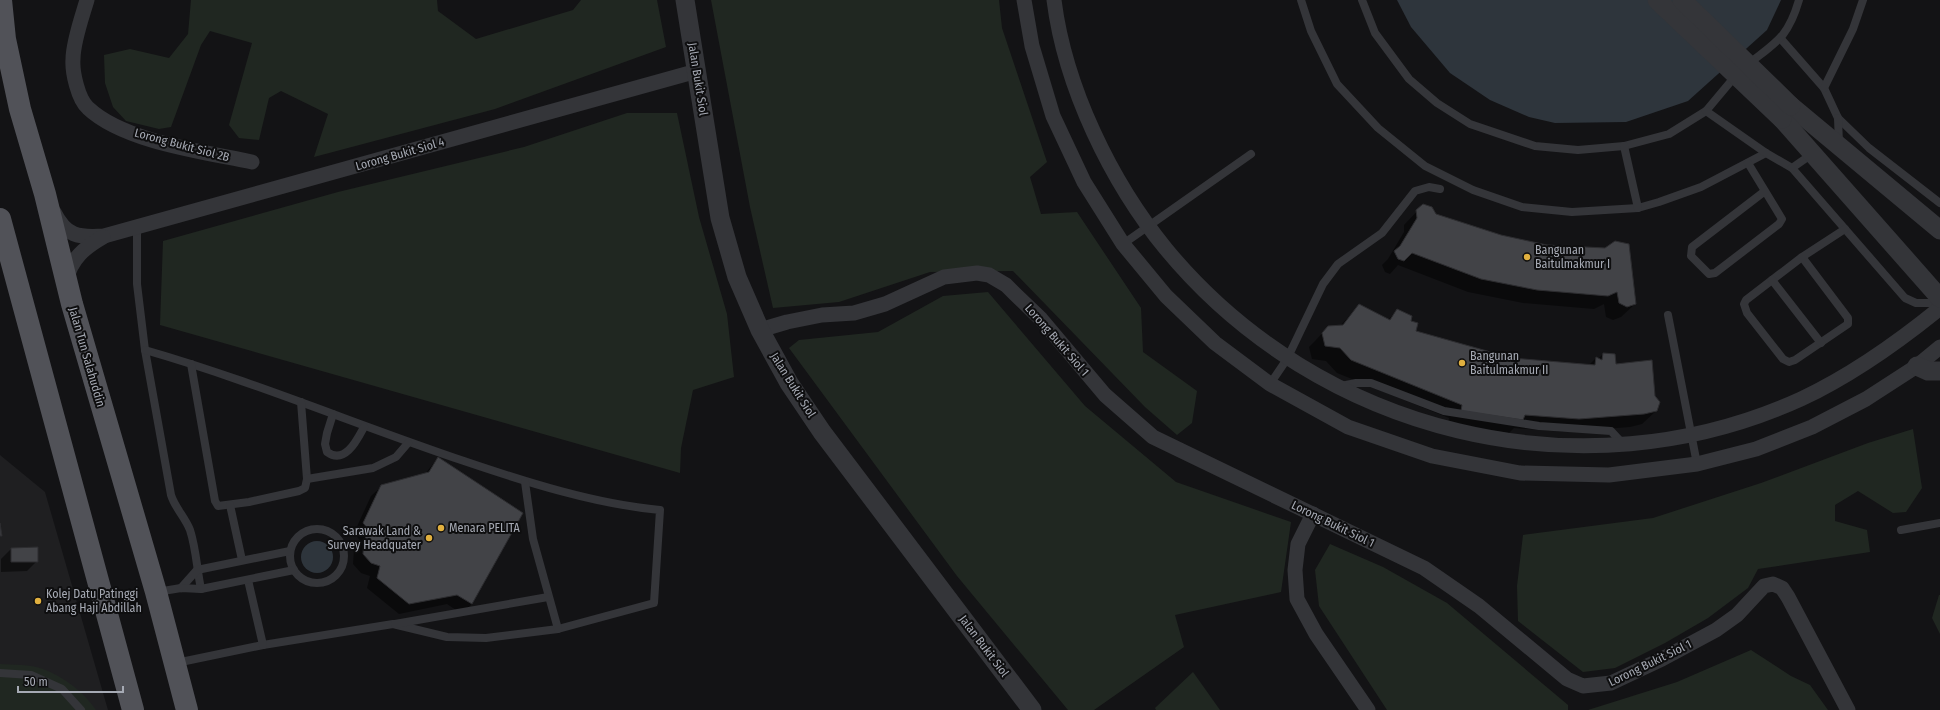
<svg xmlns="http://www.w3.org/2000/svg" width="1940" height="710" font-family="'Fira Sans Condensed',sans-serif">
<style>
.built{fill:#1f1f21}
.green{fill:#202721}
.water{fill:#2e353c}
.shadow{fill:#0007}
.building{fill:#424347;stroke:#2d2d30}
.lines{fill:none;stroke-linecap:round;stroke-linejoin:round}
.service{stroke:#343539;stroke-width:8}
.minor{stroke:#343539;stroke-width:15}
.tertiary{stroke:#343539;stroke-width:19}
.primary{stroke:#515258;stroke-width:22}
.tertiary-bridge{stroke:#343539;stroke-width:19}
.poi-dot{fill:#e1b03f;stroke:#0e0e0f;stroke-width:1.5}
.labels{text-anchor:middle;stroke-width:4;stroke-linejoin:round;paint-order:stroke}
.street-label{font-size:12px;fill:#a6aab4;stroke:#0e0e0f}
.poi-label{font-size:12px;fill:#a6aab4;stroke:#0e0e0f;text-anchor:start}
</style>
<rect width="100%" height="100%" fill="#131315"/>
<polygon class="built" points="0,455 45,492 108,710 0,710"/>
<g class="green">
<polygon points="191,0 437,0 438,11 476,39 573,10 581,0 657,0 666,47 495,109 314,157 328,114 281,91 269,98 259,140 239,138 229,125 252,43 210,31 201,45 171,127 159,129 126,121 113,107 105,83 104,55 130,49 169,58 188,34"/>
<polygon points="711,0 999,0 1002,28 1047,162 1030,177 1041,214 1077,212 1141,308 1143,352 1197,391 1192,423 1177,435 1145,407 1013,271 930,272 839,302 773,308 750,207"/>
<polygon points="627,113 677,113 699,217 727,314 734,377 693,390 681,448 680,473 160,325 163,241 338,192 524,147"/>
<polygon points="988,292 1085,406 1176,482 1291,522 1281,592 1175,615 1184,647 1094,710 1068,710 957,576 789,348 799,340 878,332 943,296"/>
<polygon points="1913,429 1922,488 1906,512 1893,513 1858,491 1835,505 1835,521 1867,530 1870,552 1758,569 1748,588 1708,618 1665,643 1615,668 1583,672 1518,621 1517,586 1523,535 1653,518 1761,483 1868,443"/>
<polygon points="1330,544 1383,567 1447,603 1568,705 1568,710 1387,710 1319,606 1315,570"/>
<polygon points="1939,595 1940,595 1940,634 1932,618"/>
<polygon points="1751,650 1791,676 1810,685 1828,710 1588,710 1677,682"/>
<path d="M0 664C13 665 31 664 43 669 64 677 84 692 96 710H0Z"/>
<polygon points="1193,672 1220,710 1156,710 1155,708"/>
</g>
<g class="water">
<polygon points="1397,0 1781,0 1767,30 1688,101 1626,122 1555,123 1529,117 1490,100 1450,73 1411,27"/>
<circle cx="317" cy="557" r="16"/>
</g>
<g class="shadow">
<polygon points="1423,205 1435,215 1501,236 1547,246 1605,249 1635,304 1621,317 1613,320 1606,317 1604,304 1594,309 1523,303 1468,292 1398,265 1390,274 1385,272 1382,265 1388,259 1404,232 1404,225"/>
<polygon points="1360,305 1388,320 1398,310 1410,322 1415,331 1511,359 1589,365 1596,358 1598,359 1603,354 1656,411 1642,424 1630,427 1565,432 1514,428 1509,433 1448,424 1449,418 1337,373 1326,361 1312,359 1309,347 1315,341 1328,327 1340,326"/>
<polygon points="438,458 521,514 472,604 462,614 447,604 399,614 367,588 370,576 361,573 353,564 354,550 362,543 354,533 371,496 382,486 424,475"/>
<polygon points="11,549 37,561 27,571 1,572 1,559"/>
</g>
<g class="building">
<polygon points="1423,204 1432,207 1436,214 1501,235 1547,245 1605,248 1615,241 1629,244 1636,304 1627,307 1619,303 1617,292 1608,296 1537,290 1481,279 1412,253 1404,261 1398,259 1394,251 1400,246 1417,218 1416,210"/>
<polygon points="1359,304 1390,320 1397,309 1412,316 1411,321 1418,323 1416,331 1512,358 1595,365 1596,357 1602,360 1603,353 1615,354 1616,364 1652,360 1655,396 1660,402 1657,411 1644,414 1579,419 1525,415 1523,420 1461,411 1462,405 1351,360 1340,348 1325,346 1322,333 1328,326 1343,325"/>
<polygon points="438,457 523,513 472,604 457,595 409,604 377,578 380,566 371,563 363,554 364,539 371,532 363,523 381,485 429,472"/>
<polygon points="0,523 2,536 0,536"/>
<polygon points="38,547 38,562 11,562 11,548"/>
</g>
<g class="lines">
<g class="service">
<polyline points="1301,0 1311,31 1337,84 1378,128 1425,166 1473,190 1522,207 1572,212 1638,208 1659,202 1701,187 1766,153"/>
<polyline points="1362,0 1375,33 1409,79 1437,103 1470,124 1535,146 1578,150 1624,146 1669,134 1706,111 1737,74"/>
<polyline points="1781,39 1824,88 1838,118 1869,148 1940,203"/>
<path d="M1747 65C1776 42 1788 38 1799 0"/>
<polyline points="1824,88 1853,29 1863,0"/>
<polyline points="1706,111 1766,153 1792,168 1905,298 1916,303 1940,303"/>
<polyline points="1838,118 1839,144"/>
<polyline points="1624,146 1638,208"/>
<polyline points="1748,163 1782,219 1779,224 1715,273 1709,274 1691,256 1692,247 1765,191"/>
<polyline points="1792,168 1812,154"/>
<path d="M137 228V284L145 350 171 495C175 508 185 517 190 530 196 548 197 570 201 589"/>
<polyline points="1123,244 1251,154"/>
<polyline points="1802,257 1848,318 1848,324 1795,360 1789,362 1783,359 1747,313 1744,304 1746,300 1802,257 1845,229"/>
<polyline points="1772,280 1821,343"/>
<polyline points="1668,315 1697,464"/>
<path d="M145 350C253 381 357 425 464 461 526 482 595 504 660 510L654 603 558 629 486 638 447 637 393 624 263 645 176 663"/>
<polyline points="191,364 215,501 218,506 249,502 299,491 305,488 307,479 301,402"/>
<polyline points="1270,384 1287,359 1323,284 1338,264 1382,233 1415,191 1429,187 1440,189"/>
<polyline points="1341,386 1356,383 1371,383 1444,411 1539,426 1611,431 1623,444"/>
<path d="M333 414 327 433 325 444 327 452C345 465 357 440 364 427"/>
<polyline points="307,479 373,468 396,457 408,443"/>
<polyline points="525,482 533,539 558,629"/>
<polyline points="230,505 242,560"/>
<circle cx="317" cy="556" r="27"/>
<polyline points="1901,530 1940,523"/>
<polyline points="248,580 263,645"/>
<polyline points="181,588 197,570 290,551"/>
<polyline points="157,592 181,588 201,589 294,570"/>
<polyline points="395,624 548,597"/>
<polyline points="0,673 31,675 62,689 81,710"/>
</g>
<g class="minor">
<path d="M87 0C82 17 73 42 73 59 72 72 78 99 88 108 124 142 205 152 252 162"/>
<polyline points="1024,0 1032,46 1053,116 1084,182 1123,244 1166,296 1215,343 1270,384 1348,427 1432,456 1520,473 1609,475 1697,464 1756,449 1812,427 1866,399 1917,366 1940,347"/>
<path d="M1054 0C1065 87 1111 182 1166 249 1319 434 1581 499 1801 399 1852 375 1897 343 1940 308"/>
<path d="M54 212C66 236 78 238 104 236L697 71"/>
<path d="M66 280C72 258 84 248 103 237"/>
<polyline points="760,330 787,322 822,315 854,313 885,304 944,277 977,273 989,275 1006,285 1015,294 1041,319 1105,395 1153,437 1424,568 1479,606 1567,679 1583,686 1611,683 1662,659 1716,630 1737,615 1764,586 1773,584 1782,588 1788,597 1848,710"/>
<polyline points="1313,514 1298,544 1295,570 1297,599 1316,634 1368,710"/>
</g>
<g class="tertiary">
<polyline points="685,0 720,218 737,277 760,330 789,383 822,432 1032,710"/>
<polyline points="1791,106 1940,230"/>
<polyline points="1782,119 1940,298"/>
<polyline points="1917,366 1928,371 1940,371"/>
</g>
<g class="primary">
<polyline points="1,0 5,39 20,109 45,194 72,304 156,592 187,710"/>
<polyline points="0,219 133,710"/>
</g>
<g class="tertiary-bridge">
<polyline points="1657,0 1782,119"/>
<polyline points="1682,0 1791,106"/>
</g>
</g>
<g class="poi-dot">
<circle cx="1527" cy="257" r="4"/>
<circle cx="1462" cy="363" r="4"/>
<circle cx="441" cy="528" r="4"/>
<circle cx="429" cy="538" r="4"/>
<circle cx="38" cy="601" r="4"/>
</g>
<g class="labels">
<g class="street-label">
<text transform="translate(698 79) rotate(81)" y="4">Jalan Bukit Siol</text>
<text transform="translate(182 145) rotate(15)" y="4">Lorong Bukit Siol 2B</text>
<text transform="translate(400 154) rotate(-16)" y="4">Lorong Bukit Siol 4</text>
<text transform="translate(1057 340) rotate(49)" y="4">Lorong Bukit Siol 1</text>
<text transform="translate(87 357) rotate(74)" y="4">Jalan Tun Salahuddin</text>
<text transform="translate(793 385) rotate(58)" y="4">Jalan Bukit Siol</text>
<text transform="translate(1333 524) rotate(26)" y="4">Lorong Bukit Siol 1</text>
<text transform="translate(984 646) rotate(53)" y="4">Jalan Bukit Siol</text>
<text transform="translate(1650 663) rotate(-26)" y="4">Lorong Bukit Siol 1</text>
</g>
<g class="poi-label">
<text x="1535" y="254">Bangunan<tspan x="1535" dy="14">Baitulmakmur I</tspan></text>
<text x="1470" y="360">Bangunan<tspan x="1470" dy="14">Baitulmakmur II</tspan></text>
<text x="449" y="532">Menara PELITA</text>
<text x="421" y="535" text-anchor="end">Sarawak Land &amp;<tspan x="421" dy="14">Survey Headquater</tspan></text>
<text x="46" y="598">Kolej Datu Patinggi<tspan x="46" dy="14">Abang Haji Abdillah</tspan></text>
</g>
</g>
<path d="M18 686v6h105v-6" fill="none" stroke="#a6aab4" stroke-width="2"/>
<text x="24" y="686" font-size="12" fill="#a6aab4" stroke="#0e0e0f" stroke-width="3" paint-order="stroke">50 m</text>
</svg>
